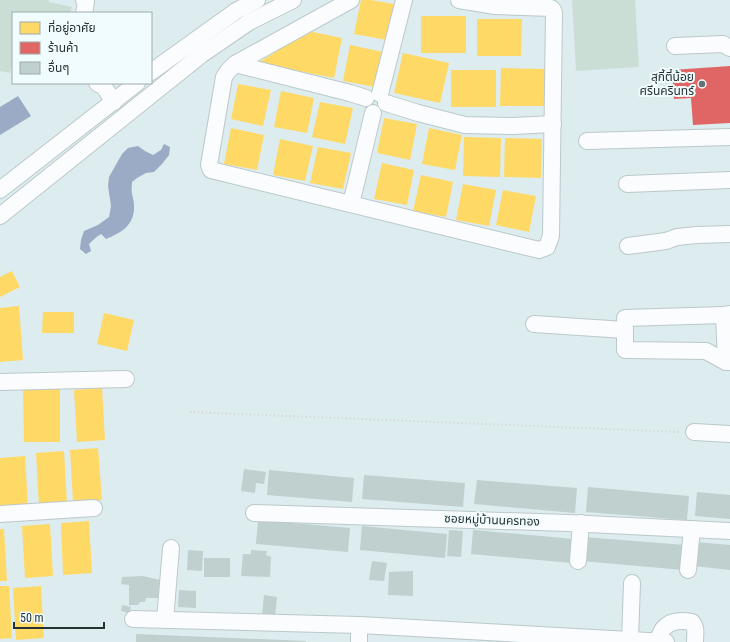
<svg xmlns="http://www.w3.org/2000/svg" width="730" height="642" font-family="'Roboto Condensed','Noto Sans Thai',sans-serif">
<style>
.green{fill:#cbded5}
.water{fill:#9cabc5}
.homes{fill:#ffd966}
.shops{fill:#e06666}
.building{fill:#bfd0cf}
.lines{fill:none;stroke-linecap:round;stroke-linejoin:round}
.minor-casing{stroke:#bcc8ca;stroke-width:18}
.path{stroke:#ced2d3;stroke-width:2;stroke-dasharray:1 3;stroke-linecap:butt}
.minor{stroke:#fafcfd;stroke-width:16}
.poi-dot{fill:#667275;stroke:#f0fcfd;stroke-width:1.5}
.labels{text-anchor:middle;stroke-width:4;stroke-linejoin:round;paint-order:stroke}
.poi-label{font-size:12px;fill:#263133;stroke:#f0fcfd;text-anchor:end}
.street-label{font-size:12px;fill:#263133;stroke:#f0fcfd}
</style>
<rect width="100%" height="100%" fill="#ddecef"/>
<g class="green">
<polygon points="0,0 49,0 49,2 72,7 70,13 13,13 13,60 10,73 0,71"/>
<polygon points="572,0 635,0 639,67 576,71"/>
</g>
<g class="water">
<polygon points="18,96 31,116 0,135 0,107"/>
<path d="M164 144 170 147 169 155 162 164 154 172 146 173 137 178 132 182C132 186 131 190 132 194 133 198 134 202 134 206 135 225 121 233 106 239L101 234C96 237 93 240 89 244L91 251 86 254 80 249 81 240 84 231 98 225 109 217 111 206 108 186 109 177 122 154 128 148 138 146 145 151 153 155 161 150Z"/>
</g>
<g class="homes">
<polygon points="361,0 371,0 394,4 387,40 354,34"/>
<rect x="421" y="16" width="45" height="37"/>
<polygon points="477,19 522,19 521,56 477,56"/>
<polygon points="308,31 342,38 334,78 258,63"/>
<polygon points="350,45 383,52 375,87 343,81"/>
<polygon points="403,53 449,63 440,103 394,93"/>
<polygon points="501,68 546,69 545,106 500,106"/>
<rect x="451" y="70" width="45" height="37"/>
<polygon points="238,84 271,90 263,126 231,119"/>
<polygon points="281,91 314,98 307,133 274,127"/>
<polygon points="320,102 353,108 345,144 312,137"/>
<polygon points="384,118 417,124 410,160 377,153"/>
<polygon points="231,128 264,135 257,170 224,164"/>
<polygon points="429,128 462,135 455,170 422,164"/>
<polygon points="464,137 501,138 500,177 463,176"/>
<polygon points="505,138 542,139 541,178 504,177"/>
<polygon points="280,139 313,146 305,181 273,175"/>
<polygon points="318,147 351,153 343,189 310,183"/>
<polygon points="382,163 414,170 407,205 374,199"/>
<polygon points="421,175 453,182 446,217 413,211"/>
<polygon points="463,184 496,190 489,226 456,220"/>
<polygon points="503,190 536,196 529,232 496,225"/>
<polygon points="12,271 20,287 0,297 0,277"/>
<polygon points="19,306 23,360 0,362 0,308"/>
<polygon points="43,312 74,312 74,333 42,333"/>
<polygon points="104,313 134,320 127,351 97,344"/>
<polygon points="60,388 60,442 24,442 23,389"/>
<polygon points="102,388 105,440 77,442 74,390"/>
<polygon points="98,448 102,500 73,502 70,450"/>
<polygon points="64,451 67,504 39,506 36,453"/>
<polygon points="25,456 28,508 0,510 0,458"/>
<polygon points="89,521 92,573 63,575 61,523"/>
<polygon points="50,524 53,576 25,578 22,526"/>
<polygon points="0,529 4,529 7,581 0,581"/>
<polygon points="0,586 9,586 12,638 0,639"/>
<polygon points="41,586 44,638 16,640 13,588"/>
</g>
<polygon class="shops" points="730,66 730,123 693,125 691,98 674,99 672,70"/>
<g class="building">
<polygon points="244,469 266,472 264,484 256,483 255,493 241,491"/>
<polygon points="269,470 354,478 352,502 267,495"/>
<polygon points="364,475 465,483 463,507 362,499"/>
<polygon points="477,480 577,488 575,513 474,504"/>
<polygon points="588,487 689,496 687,520 586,512"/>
<polygon points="697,492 730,495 730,519 695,516"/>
<polygon points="258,520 350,528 348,552 256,544"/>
<polygon points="362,526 447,534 445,558 360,550"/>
<polygon points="449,530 463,531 461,557 447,556"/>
<polygon points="473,530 574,539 572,563 471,554"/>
<polygon points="584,537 685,545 683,570 582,561"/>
<polygon points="696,542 730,545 730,570 694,566"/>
<polygon points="188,550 203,551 202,571 187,570"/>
<polygon points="251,550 267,551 266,555 271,557 270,577 241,576 243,554 251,554"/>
<rect x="204" y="558" width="26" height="19"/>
<polygon points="372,561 387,563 384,581 369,580"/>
<polygon points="413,571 413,596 388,595 389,572"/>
<polygon points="143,576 160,580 158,598 146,598 145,602 140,602 138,605 129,605 129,585 121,584 122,577"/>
<polygon points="179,590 196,591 196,608 178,607"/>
<polygon points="264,595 277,597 275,617 262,615"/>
<polygon points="122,605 131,607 129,613 121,611"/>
<polygon points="136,634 306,641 306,642 136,642"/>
</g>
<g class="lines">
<g class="minor-casing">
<g id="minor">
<polyline points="351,0 235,64 228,71 224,77 209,165 210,168 211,170 539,250 547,247 551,236 554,13 553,10 551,8 495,6 459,0"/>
<polyline points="84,13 85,8 86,2 84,0"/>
<polyline points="675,46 723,44 730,48"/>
<polyline points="235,64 350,93 366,98"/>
<polyline points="151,72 236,11 257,0"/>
<polyline points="97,83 104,87 114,102"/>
<polyline points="380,94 404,0"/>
<polyline points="386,103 418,113 465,125 513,126 553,124"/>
<polyline points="587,141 730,137"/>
<polyline points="627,184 730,180"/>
<polyline points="0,190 137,83"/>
<polyline points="351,204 373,113"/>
<polyline points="0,216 201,55 249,22 293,0"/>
<polyline points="628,246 666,241 677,237 697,235 730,234"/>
<polyline points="730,314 724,315 726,362 730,362"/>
<polyline points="724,315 625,318 625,350 706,351 726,362"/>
<polyline points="534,324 625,330"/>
<polyline points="0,382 126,379"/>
<polyline points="694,432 730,434"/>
<polyline points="254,513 568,523 730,531"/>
<polyline points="0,514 94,508"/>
<polyline points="578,561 581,523"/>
<polyline points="688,570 692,529"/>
<polyline points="133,619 359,625 666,642"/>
<polyline points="165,620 171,548"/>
<polyline points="359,625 359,642"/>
<polyline points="630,640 632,583"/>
<path d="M657 641C659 638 660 633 663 629 670 620 682 620 692 622 697 628 695 635 695 642"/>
</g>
</g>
<polyline class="path" points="190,412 681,432"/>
<use href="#minor" class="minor"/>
</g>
<circle class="poi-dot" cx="702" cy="84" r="4"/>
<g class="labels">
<g class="poi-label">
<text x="694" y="81">สุกี้ตี๋น้อย<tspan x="694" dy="14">ศรีนครินทร์</tspan></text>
</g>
<g class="street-label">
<text transform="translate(492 520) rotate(2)" y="4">ซอยหมู่บ้านนครทอง</text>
</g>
</g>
<rect x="12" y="12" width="140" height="72" fill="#f0fcfd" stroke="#9fabac"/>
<rect x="20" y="22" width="20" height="12" fill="#ffd966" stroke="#9fabac"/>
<text x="48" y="32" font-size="12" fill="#263133">ที่อยู่อาศัย</text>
<rect x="20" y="42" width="20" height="12" fill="#e06666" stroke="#9fabac"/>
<text x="48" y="52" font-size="12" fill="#263133">ร้านค้า</text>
<rect x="20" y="62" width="20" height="12" fill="#bfd0cf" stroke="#9fabac"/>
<text x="48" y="72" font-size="12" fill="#263133">อื่นๆ</text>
<path d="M14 622v6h90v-6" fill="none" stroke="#263133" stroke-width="2"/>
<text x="20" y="622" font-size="12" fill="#263133" stroke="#f0fcfd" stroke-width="3" paint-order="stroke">50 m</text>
</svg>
